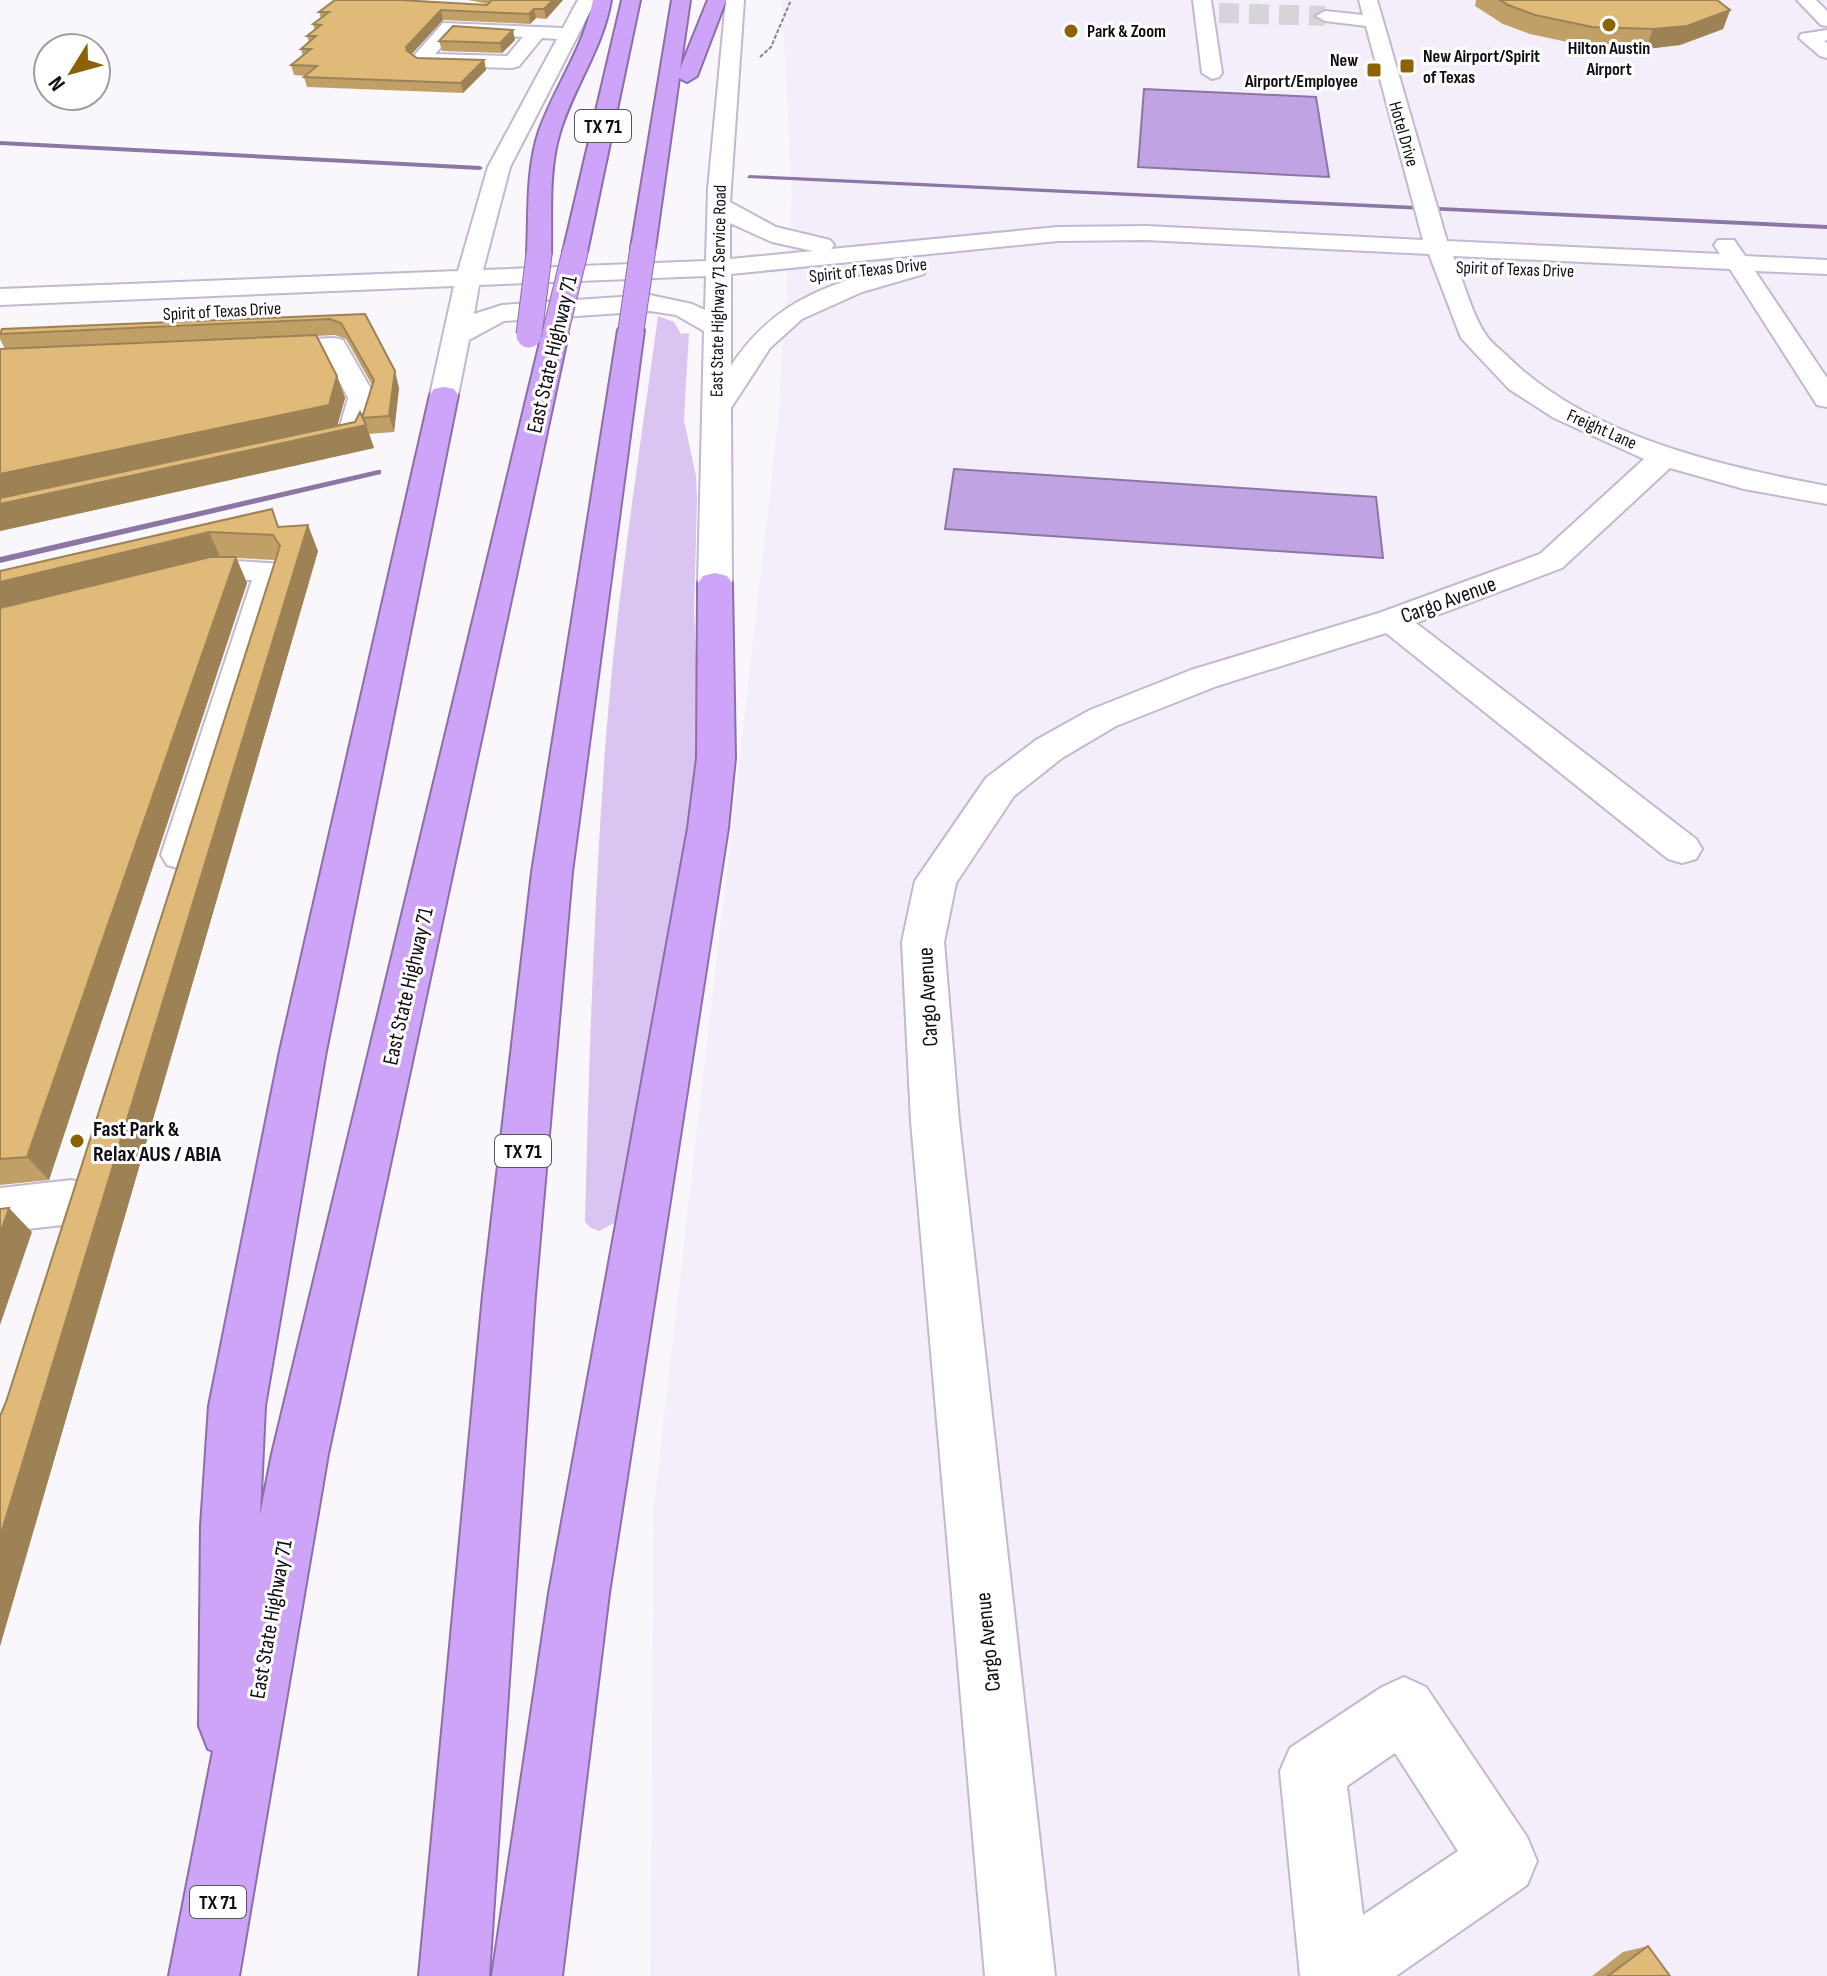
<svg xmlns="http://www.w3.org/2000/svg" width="1827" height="1976" font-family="'Sofia Sans Condensed',sans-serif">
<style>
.built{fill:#f4eefb}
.green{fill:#dac5f2}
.water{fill:#c0a3e2;stroke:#8c76a4;stroke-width:2}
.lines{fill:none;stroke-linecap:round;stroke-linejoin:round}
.stream{fill:#8c76a4;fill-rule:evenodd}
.minor-tunnel{stroke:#d6d4d9;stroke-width:20;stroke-dasharray:20 10;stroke-linecap:butt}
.minor-casing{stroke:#c3b8cf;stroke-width:4}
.highway-casing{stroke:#8b6fa9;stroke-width:4}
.path{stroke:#858289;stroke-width:2;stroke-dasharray:4 2;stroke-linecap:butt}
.minor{fill:#fff;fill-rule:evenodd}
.highway{fill:#cda4f8;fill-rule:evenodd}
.highway-bridge-casing{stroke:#8b6fa9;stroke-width:27;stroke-linecap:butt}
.highway-bridge{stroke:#cda4f8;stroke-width:25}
.wall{fill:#c1a068;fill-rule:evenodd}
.shaded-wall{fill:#9d8255}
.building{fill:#e0ba79;stroke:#9d8255;stroke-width:2}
.poi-dot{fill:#8b6304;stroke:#fff;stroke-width:3}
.labels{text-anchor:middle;stroke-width:6;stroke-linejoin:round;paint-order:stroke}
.far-poi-label{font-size:18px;font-weight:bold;fill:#110d15;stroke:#fff;text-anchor:start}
.far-street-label{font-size:18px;fill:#110d15;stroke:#fff}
.shield{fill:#fff;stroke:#58565b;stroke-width:2}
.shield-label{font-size:20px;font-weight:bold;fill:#110d15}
.street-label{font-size:22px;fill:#110d15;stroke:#fff}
.poi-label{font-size:22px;font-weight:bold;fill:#110d15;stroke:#fff;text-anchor:start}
</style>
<rect width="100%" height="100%" fill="#f9f7fc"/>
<polygon class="built" points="782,0 1827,0 1827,1976 650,1976 654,1505 778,423 792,197"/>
<path class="green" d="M658 316 674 322 681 334 689 333 684 420 696 476 697 500 694 611 699 726 697 800 620 1220 599 1231 591 1228 585 1222C589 1060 594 898 606 737 617 596 639 456 658 316Z"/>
<g class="water">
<polygon points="1144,89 1316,97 1329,177 1138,167"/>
<polygon points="954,469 1376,497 1383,558 945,529"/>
</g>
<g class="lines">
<g class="stream">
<polygon points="0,141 480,166 483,168 480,170 0,145"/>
<polygon points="749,175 1827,225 1827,229 747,178"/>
<polygon points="378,470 381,470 381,474 0,563 0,557"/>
</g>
<polyline class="minor-tunnel" points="1219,13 1325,16"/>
<g class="minor-casing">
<g id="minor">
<path d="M578 0H596L510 167 483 270 706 261 708 189 726 0H744L730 202 776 227 830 240 834 245 831 249 1058 227 1146 226 1423 240 1366 26 1325 21 1316 16 1325 11 1363 15 1359 0H1377L1447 241 1720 254 1714 245 1718 240H1734L1745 256 1827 260V274L1755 271 1827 378V407L1817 405 1730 269 1453 256C1463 279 1472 315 1486 335 1491 343 1501 350 1508 357 1588 436 1719 466 1827 486V504L1744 489 1670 468 1562 568 1416 623 1696 839 1702 849 1696 859 1682 863 1668 859 1386 633 1217 686 1116 726 1062 758 1014 796 956 883 944 942 959 1121 1055 1976H985L911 1121 902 942 915 881 986 778 1036 740 1090 710 1191 670 1379 613 1540 554 1644 459 1554 418 1509 389 1461 338 1429 254 1146 240 1058 241 731 274V366C776 296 838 281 915 262L924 264 927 269 924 274 862 292 802 319 770 348 731 408 732 583 727 590 715 593 703 590 698 583 704 331 676 315 650 311 504 321 469 340 458 395 454 401 444 403 434 401 430 395 454 286 0 305V289L458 271 488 167 557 39 542 38 519 66 512 68 420 65 411 59 443 23 563 28ZM454 33 523 37 507 56 435 54ZM730 223 772 242 813 251 730 259ZM706 276 705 310 692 304 650 295 502 305 474 314 479 285Z"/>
<polygon points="1193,0 1211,0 1222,73 1219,77 1212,79 1202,73"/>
<polygon points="1797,0 1816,0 1827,11 1827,26 1821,25"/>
<polygon points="1827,30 1827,40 1824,41 1827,43 1827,58 1820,56 1799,38 1801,34"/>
<polygon points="334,338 343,340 376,398 362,442 311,454 301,451 296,445 301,439 339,430 348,398 325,354 263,357 254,355 250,349 254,343 263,341"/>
<polygon points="221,560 283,564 287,571 201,855 195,865 181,869 167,865 161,855 252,580 221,580 183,589 171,586 167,579 171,572"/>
<polygon points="72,1180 90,1187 97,1202 90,1217 72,1224 0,1232 0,1188"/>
<path d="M1404 1677 1426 1687 1527 1837 1537 1861 1527 1885 1396 1976H1300L1280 1771 1290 1748 1382 1687ZM1395 1753 1458 1851 1363 1915 1347 1786Z"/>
</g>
</g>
<g class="highway-casing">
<g id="highway">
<path d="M593 0H611C603 48 574 86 560 132 548 171 552 214 551 254L548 259H530L527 254C529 213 526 170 539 131 555 86 584 48 593 0Z"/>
<polygon points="622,0 640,0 587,252 584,257 566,257 563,252"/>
<polygon points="672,0 690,0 680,69 708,0 726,0 697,76 687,82 679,78 655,248 652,253 634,253 631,248"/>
<polygon points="631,322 640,324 644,330 572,872 535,1295 489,1976 419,1976 483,1295 532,872 618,330 622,324"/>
<polygon points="555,326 564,328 568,334 328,1454 239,1976 169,1976 213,1751 208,1749 199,1726 201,1526 209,1406 280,1051 430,395 434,389 444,387 454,389 458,395 326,1051 265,1406 260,1515 272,1454 542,334 546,328"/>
<polygon points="715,573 727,576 732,583 735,758 728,828 609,1593 562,1976 492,1976 549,1593 688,828 697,758 698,583 703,576"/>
</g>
</g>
<polyline class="path" points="760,57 771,47 791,0"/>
<use href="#minor" class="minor"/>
<use href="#highway" class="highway"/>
<g class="highway-bridge-casing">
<g id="highway-bridge">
<polyline points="631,330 643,248"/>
<polyline points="555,334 575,252"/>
<polyline points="529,335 539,254"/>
</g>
</g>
<use href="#highway-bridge" class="highway-bridge"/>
</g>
<g class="wall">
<polygon points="468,0 563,0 546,19 536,18 530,24 443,20 411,54 417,58 484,60 486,70 463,93 307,87 304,77 306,76 294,75 291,65 303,56 301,49 309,42 307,36 315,30 313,24 321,18 319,12 487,5 488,4"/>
<polygon points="1476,0 1717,0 1730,10 1723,29 1680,45 1646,49 1586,46 1530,34 1503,24 1475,6"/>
<polygon points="515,40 502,53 442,51 439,41"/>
<path d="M365 314 399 388 394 432 369 434 374 448 0 531V349H5L0 339V331ZM335 335 346 339 372 385 362 417 355 422 337 426 345 398 337 376 316 336Z"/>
<polygon points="272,509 279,527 318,551 0,1646 0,1416 6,1402 275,560 236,558 247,583 49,1180 0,1185 0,571"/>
<polygon points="1648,1946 1670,1976 1592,1976 1623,1952"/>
</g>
<g class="shaded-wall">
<polygon points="553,0 563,0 546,19 544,9"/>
<polygon points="534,9 536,18 530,24 529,14"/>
<polygon points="441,10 443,20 409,57 406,47"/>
<polygon points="1730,10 1723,29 1680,45 1646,49 1653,29"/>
<polygon points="513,30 515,40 502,53 500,43"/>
<polygon points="484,60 486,70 463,93 461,83"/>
<polygon points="395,371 399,388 394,432 389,416"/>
<polygon points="337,376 345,398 337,427 0,500 0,474"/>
<polygon points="366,425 374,448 0,531 0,504"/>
<polygon points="308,525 318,551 0,1646 0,1537"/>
<polygon points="209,532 220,557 0,612 0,582"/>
<polygon points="236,557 247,583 49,1180 27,1157"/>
<polygon points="9,1208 32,1232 0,1325 0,1234"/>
</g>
<g class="building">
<polygon points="335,0 399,0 487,5 492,0 553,0 544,9 534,9 529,14 441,10 406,47 407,51 417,58 484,60 461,83 304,77 317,66 291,65 311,49 301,49 316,36 307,36 321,25 313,24 329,12 319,12"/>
<polygon points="1500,0 1717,0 1730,10 1687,26 1653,29 1592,27 1535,15 1508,5"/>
<polygon points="453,26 513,30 500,43 439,41"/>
<polygon points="365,314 395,371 389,416 362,418 374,380 341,323 330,319 0,334 2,329"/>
<polygon points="316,335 337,376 329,405 0,474 0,349"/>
<polygon points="360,412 366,425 0,504 0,498 355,422"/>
<polygon points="272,509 278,527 308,525 0,1537 0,1416 6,1402 280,546 273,535 209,532 0,582 0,571"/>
<polygon points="210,557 236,557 27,1157 0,1159 0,608"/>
<polygon points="9,1208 0,1234 0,1209"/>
<polygon points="1648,1946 1670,1976 1608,1976"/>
</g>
<g class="poi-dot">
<circle cx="1609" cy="25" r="8"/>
<circle cx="1071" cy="31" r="8"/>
<rect x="1399" y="58" width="16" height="16" rx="4"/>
<rect x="1366" y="62" width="16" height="16" rx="4"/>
<circle cx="77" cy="1141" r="8"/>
</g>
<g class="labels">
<g class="far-poi-label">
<text x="1087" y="37">Park &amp; Zoom</text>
<text x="1609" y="54" text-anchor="middle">Hilton Austin<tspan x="1609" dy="21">Airport</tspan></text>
<text x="1423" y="62">New Airport/Spirit<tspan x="1423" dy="21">of Texas</tspan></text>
<text x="1358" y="66" text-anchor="end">New<tspan x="1358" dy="21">Airport/Employee</tspan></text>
</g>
<g class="far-street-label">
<text transform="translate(1404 134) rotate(74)" y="6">Hotel Drive</text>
<text transform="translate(1515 269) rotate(2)" y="6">Spirit of Texas Drive</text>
<text transform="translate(868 270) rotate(-6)" y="6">Spirit of Texas Drive</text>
<text transform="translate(718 291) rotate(-89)" y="6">East State Highway 71 Service Road</text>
<text transform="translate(222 311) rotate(-3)" y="6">Spirit of Texas Drive</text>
<text transform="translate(1602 429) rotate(24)" y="6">Freight Lane</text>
</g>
<g class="shield">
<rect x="575" y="110" width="56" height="32" rx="6"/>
<rect x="495" y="1135" width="56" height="32" rx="6"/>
<rect x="190" y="1886" width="56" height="32" rx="6"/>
</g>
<g class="shield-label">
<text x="603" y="133">TX 71</text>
<text x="523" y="1158">TX 71</text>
<text x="218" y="1909">TX 71</text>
</g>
<g class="street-label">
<text transform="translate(551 354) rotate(-77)" y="8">East State Highway 71</text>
<text transform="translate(1448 599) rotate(-20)" y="8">Cargo Avenue</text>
<text transform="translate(407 986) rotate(-77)" y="8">East State Highway 71</text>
<text transform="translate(927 997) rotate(-93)" y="8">Cargo Avenue</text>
<text transform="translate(270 1619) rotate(-80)" y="8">East State Highway 71</text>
<text transform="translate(987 1642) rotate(-96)" y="8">Cargo Avenue</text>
</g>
<g class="poi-label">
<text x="93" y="1136">Fast Park &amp;<tspan x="93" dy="25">Relax AUS / ABIA</tspan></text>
</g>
</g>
<g transform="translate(72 72) rotate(233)"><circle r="38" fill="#ffffff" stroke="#a09ea1" stroke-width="2"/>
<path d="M0-6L14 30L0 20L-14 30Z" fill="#8b6304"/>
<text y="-12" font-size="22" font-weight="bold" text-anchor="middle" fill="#110d15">N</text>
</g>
</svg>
